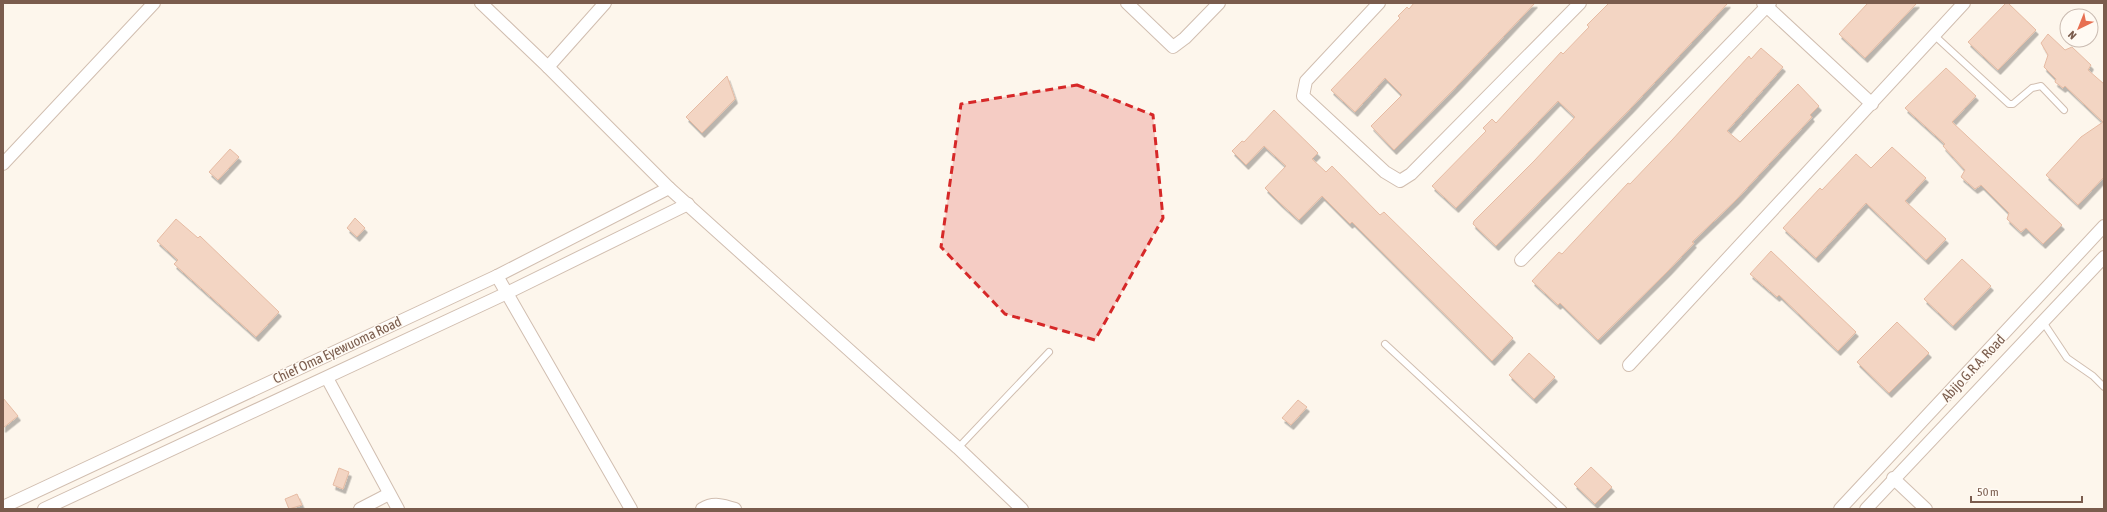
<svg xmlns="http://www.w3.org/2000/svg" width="2107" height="512" font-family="'Asap Condensed',sans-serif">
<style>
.building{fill:#f3d5c3;stroke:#e6bba3;filter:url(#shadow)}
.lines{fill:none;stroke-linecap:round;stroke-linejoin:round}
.service-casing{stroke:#d1beb0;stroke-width:8}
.minor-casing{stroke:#d1beb0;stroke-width:14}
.service{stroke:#fff;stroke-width:6}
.minor{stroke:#fff;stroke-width:12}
.marked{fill:#d62828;fill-opacity:0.2;stroke:#d62828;stroke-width:3;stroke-dasharray:8 5;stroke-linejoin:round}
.labels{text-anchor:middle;stroke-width:3;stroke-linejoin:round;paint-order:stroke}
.street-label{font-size:14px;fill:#7a5c4d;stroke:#fffaf3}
</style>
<defs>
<filter id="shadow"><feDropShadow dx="2.5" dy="4.5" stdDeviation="0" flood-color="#0004"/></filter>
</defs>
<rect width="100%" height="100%" fill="#fdf6ec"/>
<g class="building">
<polygon points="1414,3 1535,3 1456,87 1394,150 1371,126 1402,95 1385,78 1355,112 1331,90 1400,18 1398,16 1407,7 1409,9"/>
<polygon points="1609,3 1728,3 1630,109 1496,246 1473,224 1474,221 1534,161 1575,117 1558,101 1456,208 1432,186 1486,131 1483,128 1492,119 1496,123 1561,52 1563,54 1589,27 1587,25"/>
<polygon points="1868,3 1917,3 1865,58 1839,34"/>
<polygon points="2006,3 2008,3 2036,30 1998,70 1968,42"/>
<polygon points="2048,34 2065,50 2072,47 2091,65 2088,70 2104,84 2104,177 2078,205 2046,175 2081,137 2103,122 2065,86 2063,88 2055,82 2056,79 2044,67 2048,55 2041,43"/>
<polygon points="1761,48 1783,67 1727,131 1740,142 1798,84 1819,106 1810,115 1812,117 1736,200 1692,242 1694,243 1668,271 1598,340 1560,303 1558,305 1532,281 1559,252 1562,254 1628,183 1630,184 1672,140 1749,56 1751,59"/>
<polygon points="1946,68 1976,96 1952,122 2062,225 2043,244 2026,228 2021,232 2007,219 2009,213 1981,185 1975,189 1961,177 1965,170 1943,146 1945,144 1905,108"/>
<polygon points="727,76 735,99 702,133 686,117"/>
<polygon points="1274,110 1318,153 1312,159 1326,172 1332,166 1380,215 1384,212 1513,338 1492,361 1352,222 1350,224 1322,196 1299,220 1279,202 1265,188 1286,166 1264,146 1246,165 1232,151 1242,141 1244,142"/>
<polygon points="1892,147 1926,178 1905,201 1946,239 1926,260 1866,203 1816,258 1783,228 1820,188 1822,190 1856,154 1871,168"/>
<polygon points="230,149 239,157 218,180 209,172"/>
<polygon points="355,218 365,228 357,237 347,228"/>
<polygon points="176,219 198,238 200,236 279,312 256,337 174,264 178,260 157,241"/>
<polygon points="1771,251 1856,332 1838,351 1779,295 1777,297 1750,274"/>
<polygon points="1962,259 1991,286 1953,326 1924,299"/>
<polygon points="1897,322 1929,353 1889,393 1857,362"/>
<polygon points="1529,353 1555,377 1534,399 1509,375"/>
<polygon points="3,398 18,416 3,428"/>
<polygon points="1298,400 1307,407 1291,425 1282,418"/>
<polygon points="1591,467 1612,487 1595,504 1574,484"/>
<polygon points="339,468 349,472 343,489 333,485"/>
<polygon points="297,494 302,505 289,509 285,499"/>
</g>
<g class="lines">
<g class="service-casing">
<g id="service">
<polyline points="1935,36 2009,104 2013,104 2032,88 2041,86 2064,110"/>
<polyline points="2043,322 2067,358 2093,376 2104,387"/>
<polyline points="1385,344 1563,509"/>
<polyline points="958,448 1049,352"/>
</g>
</g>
<g class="minor-casing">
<g id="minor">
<polyline points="481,3 548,67 669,188 958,448 1022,509"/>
<polyline points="1127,3 1173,47 1185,38 1219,3"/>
<polyline points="1379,3 1306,81 1303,96 1385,172 1400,181 1411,174 1580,3"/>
<polyline points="1763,3 1872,104"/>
<polyline points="548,67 605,3"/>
<polyline points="3,164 154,3"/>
<polyline points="1521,260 1770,3"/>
<polyline points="497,276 631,509"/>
<polyline points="1629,365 1964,3"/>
<polyline points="327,378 398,509"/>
<polyline points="1893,478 1926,509"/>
<polyline points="3,507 497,276 669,188"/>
<polyline points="44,509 507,293 688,204"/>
<polyline points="360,509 389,494"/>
<path d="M702 509C713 502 723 505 735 509"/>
<polyline points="1840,509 2104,226"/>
<polyline points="1866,509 2104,257"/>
</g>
</g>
<use href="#service" class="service"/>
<use href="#minor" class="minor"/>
</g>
<path class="marked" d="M1077 85 1153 115 1163 218 1095 340 1005 314 941 247 961 104Z"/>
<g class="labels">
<g class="street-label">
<text transform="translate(337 350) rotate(-25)" y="5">Chief Oma Eyewuoma Road</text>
<text transform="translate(1973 368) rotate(-47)" y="5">Abijo G.R.A. Road</text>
</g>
</g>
<rect width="2107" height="512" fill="none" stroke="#7a5c4d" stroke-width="8"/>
<g transform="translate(2079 28) rotate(223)"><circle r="19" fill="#fffaf3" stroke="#cabbb1"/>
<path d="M0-3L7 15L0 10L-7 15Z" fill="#e76f51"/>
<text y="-6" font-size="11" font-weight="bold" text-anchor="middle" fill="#7a5c4d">N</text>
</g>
<path d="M1971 496v6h111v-6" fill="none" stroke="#7a5c4d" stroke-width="2"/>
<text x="1977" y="496" font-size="12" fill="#7a5c4d" stroke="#fffaf3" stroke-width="3" paint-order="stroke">50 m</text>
</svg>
